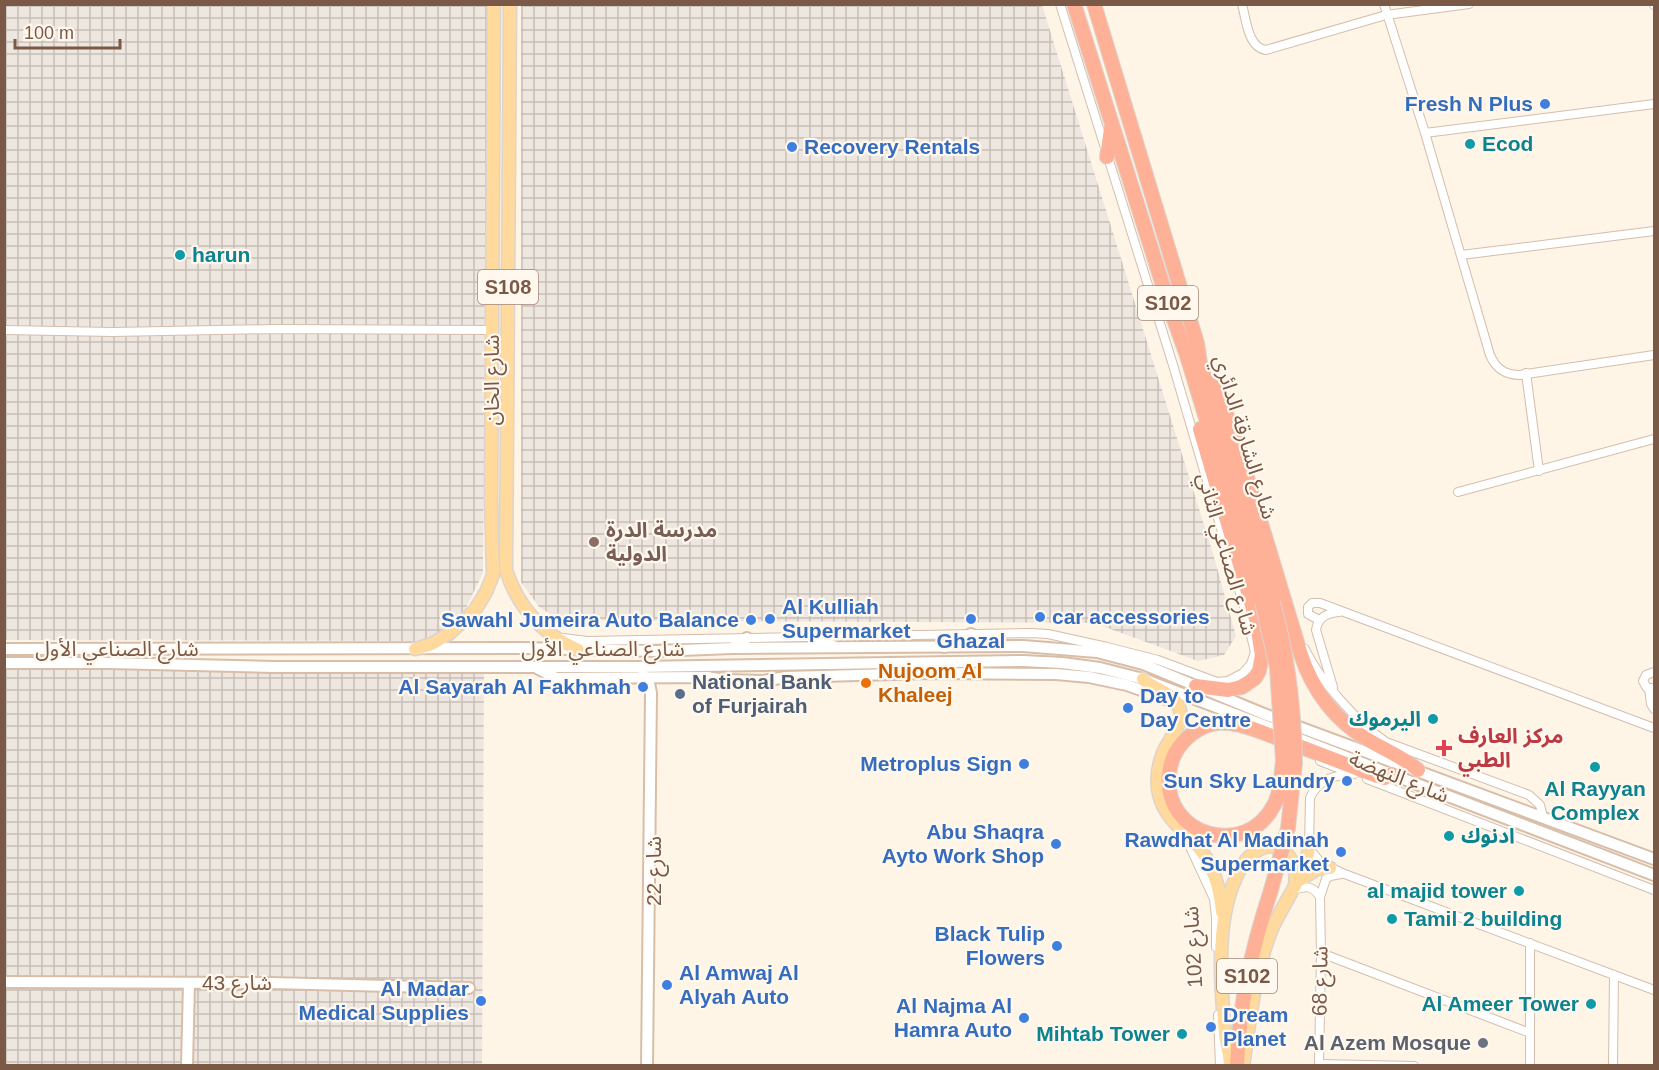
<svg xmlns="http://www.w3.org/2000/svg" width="1659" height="1070" font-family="Helvetica,'Noto Sans Arabic',sans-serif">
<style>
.industrial{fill:url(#industrial-grid)}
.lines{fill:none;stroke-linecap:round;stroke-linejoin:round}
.street-casing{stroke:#d4bead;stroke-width:10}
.secondary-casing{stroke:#d8bea9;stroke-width:14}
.primary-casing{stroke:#ddd4cf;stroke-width:15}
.highway-casing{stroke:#ddd4cf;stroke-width:16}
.street{stroke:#fff;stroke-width:8}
.secondary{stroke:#fff;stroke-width:10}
.primary{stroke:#ffda9c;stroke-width:12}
.highway{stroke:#feb197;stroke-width:14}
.highway-bridge-casing{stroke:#ddd4cf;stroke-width:16;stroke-linecap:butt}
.highway-bridge{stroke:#feb197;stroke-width:14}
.shop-dot{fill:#3f7fe0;stroke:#fff8ee;stroke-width:2}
.culture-dot{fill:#0f9aa8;stroke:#fff8ee;stroke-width:2}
.education-dot{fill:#8d6e63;stroke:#fff8ee;stroke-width:2}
.food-dot{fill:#e8710a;stroke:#fff8ee;stroke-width:2}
.service-dot{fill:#5c6f8a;stroke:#fff8ee;stroke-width:2}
.health-dot{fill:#e0444e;stroke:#fff8ee;stroke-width:2}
.worship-dot{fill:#6b7280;stroke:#fff8ee;stroke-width:2}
.labels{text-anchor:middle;stroke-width:4.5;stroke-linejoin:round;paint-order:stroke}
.shield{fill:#fff8ee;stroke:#a38979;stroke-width:1.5}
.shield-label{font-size:20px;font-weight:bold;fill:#7b5947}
.shop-label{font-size:21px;font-weight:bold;fill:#366cbe;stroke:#fff8ee;text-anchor:end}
.culture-label{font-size:21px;font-weight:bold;fill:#0d838f;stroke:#fff8ee;text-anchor:start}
.street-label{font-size:21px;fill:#7b5947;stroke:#fff8ee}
.education-label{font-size:21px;font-weight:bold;fill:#785e54;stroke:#fff8ee;text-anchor:start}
.food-label{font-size:21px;font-weight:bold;fill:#c56008;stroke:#fff8ee;text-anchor:start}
.service-label{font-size:21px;font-weight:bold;fill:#4e5e75;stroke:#fff8ee;text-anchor:start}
.health-label{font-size:21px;font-weight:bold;fill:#be3a42;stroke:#fff8ee;text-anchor:start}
.worship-label{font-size:21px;font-weight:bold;fill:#5b616d;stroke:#fff8ee;text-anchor:end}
</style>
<defs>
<pattern id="industrial-grid" width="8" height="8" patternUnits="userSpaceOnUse" patternTransform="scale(1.5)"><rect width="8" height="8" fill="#eee7e0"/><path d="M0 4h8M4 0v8" fill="none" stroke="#c6beb7"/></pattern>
</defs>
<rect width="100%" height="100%" fill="#fef5e6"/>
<g class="industrial">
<polygon points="5,5 488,5 483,573 465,610 433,637 416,641 5,640"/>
<polygon points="521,5 1042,5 1214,557 1236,636 1224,655 1198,661 1094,623 560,620 539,607 521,582"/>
<polygon points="484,666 482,1065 5,1065 4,667"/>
</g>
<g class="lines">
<g class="street-casing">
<g id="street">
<path d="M1242 4C1246 19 1248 48 1266 50L1386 15 1469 4"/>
<path d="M1384 4 1425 133 1490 355C1496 369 1505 375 1520 375L1654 355"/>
<polyline points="1654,4 1654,5"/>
<polyline points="1425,133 1654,104"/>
<polyline points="1461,255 1654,231"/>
<polyline points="4,330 113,332 276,329 492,330"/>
<polyline points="1526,373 1539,471"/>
<polyline points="1458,492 1654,439"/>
<polyline points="1319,620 1308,614 1308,607 1312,603 1320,603 1654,728"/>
<polyline points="563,638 587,641 1031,633 1048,634 1107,647 1158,660 1217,682 1228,681 1243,673 1251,664 1255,652 1245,610 1173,365 1060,4"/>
<path d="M1305 649C1320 681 1358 723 1386 742L1529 795 1540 805 1543 817"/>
<polyline points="1654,672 1646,675 1643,681 1647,688 1654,688"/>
<path d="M1333 687 1316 630C1318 617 1327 613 1339 612"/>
<polyline points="1649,688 1651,704 1654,709"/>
<polyline points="1320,761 1351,773"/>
<path d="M1354 774C1335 775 1318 779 1310 798L1309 848 1320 862 1342 873 1654 990"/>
<polyline points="1367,779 1654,890"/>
<polyline points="1185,836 1214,899 1216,917 1216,947"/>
<path d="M1294 890C1306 885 1313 886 1320 897"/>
<polyline points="1321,953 1530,1033"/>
<polyline points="1218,1015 1220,1066"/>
<polyline points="1319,1064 1414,1066"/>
<polyline points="1319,1066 1321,953 1320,897 1326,879 1330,876 1341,874"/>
<polyline points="1530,1066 1530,943"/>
<polyline points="1613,1066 1614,975"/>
</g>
</g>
<g class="secondary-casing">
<g id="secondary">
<polyline points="815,637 835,647"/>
<polyline points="944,647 971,634"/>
<polyline points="732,648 747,638"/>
<polyline points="4,649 523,648 657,651 732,648 1023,646 1097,652 1143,664 1264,714 1654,859"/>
<polyline points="4,663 109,663 273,667 635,667 1023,661 1062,663 1100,668 1143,679 1654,875"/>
<polyline points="537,668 556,678 707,677 724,680 763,681 786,677 930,673 1056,674 1089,677 1127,685 1174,702"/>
<polyline points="643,675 649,683 651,693 647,1066"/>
<polyline points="4,982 271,983 469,988"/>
<polyline points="187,1066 189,983"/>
</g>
</g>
<g class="primary-casing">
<g id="primary">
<path d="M510 4 506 570C518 608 543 634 578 650"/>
<polyline points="415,649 432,644 450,633 475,610 486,592 493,575 491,497 494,4"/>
<path d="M1143 679C1152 688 1165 690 1174 699 1191 718 1170 736 1163 753 1158 765 1156 781 1159 794 1165 820 1187 832 1202 852 1215 869 1220 891 1222 912"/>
<polyline points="1300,880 1317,869 1330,868"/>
<path d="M1230 1066C1230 1053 1226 1046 1225 1034 1221 989 1216 930 1232 887 1236 876 1242 863 1251 855 1277 833 1299 857 1295 885"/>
<path d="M1243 1066C1250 1020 1254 974 1271 931 1283 903 1304 878 1309 848"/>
</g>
</g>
<g class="highway-casing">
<g id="highway">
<polyline points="1074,4 1171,311 1187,356 1262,602"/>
<polyline points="1094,4 1197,343 1200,363 1273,603"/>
<polyline points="1107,157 1111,129"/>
<path d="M1215 383 1237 444 1300 652C1312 689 1335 721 1370 741 1387 751 1403 757 1418 770"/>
<polyline points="1196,686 1228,690 1242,687 1255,678 1259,671 1262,655 1256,619 1200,429"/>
<path d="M1283 761C1281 775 1281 793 1274 805 1246 860 1163 836 1169 775 1170 762 1174 752 1183 742 1194 730 1210 721 1227 723 1246 724 1265 734 1283 740 1314 752 1346 764 1377 776L1385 778 1392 774"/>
<polyline points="1288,828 1295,763"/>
<path d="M1237 1066C1239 1004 1252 948 1271 890"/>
</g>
</g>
<use href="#street" class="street"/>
<use href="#secondary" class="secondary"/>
<use href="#primary" class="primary"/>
<use href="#highway" class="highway"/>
<g class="highway-bridge-casing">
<g id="highway-bridge">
<polyline points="1262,602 1277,668 1283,761"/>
<path d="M1273 603C1288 655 1294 708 1295 763"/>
<polyline points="1271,890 1288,828"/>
</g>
</g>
<use href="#highway-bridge" class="highway-bridge"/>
</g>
<g class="shop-dot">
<circle cx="1545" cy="104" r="6"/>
<circle cx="792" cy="147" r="6"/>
<circle cx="1040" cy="617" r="6"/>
<circle cx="770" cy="619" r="6"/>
<circle cx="971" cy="619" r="6"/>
<circle cx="751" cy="620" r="6"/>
<circle cx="643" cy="687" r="6"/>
<circle cx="1128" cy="708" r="6"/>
<circle cx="1024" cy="764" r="6"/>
<circle cx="1347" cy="781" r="6"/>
<circle cx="1056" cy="844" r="6"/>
<circle cx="1341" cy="852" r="6"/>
<circle cx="1057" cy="946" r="6"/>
<circle cx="667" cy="985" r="6"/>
<circle cx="481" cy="1001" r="6"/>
<circle cx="1024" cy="1018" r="6"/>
<circle cx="1211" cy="1027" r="6"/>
</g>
<g class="culture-dot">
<circle cx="1470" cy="144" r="6"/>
<circle cx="180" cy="255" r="6"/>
<circle cx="1433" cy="719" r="6"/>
<circle cx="1595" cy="767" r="6"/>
<circle cx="1449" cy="836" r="6"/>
<circle cx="1519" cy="891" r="6"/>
<circle cx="1392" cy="919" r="6"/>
<circle cx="1591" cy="1004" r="6"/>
<circle cx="1182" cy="1034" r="6"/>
</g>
<circle class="education-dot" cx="594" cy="542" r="6"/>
<circle class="food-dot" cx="866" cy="683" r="6"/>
<circle class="service-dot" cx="680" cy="694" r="6"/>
<path class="health-dot" d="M1441 739h6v6h6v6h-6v6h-6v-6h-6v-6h6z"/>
<circle class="worship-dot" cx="1483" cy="1043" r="6"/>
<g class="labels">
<g class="shield">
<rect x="478" y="270" width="60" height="34" rx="4.5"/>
<rect x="1138" y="286" width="60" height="34" rx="4.5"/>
<rect x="1217" y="959" width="60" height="34" rx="4.5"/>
</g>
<g class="shield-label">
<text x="508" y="294">S108</text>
<text x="1168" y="310">S102</text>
<text x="1247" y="983">S102</text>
</g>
<g class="shop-label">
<text x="1533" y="111">Fresh N Plus</text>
<text x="804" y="154" text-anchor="start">Recovery Rentals</text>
<text x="782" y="614" text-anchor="start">Al Kulliah<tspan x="782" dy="24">Supermarket</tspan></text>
<text x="1052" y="624" text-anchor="start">car accessories</text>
<text x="739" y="627">Sawahl Jumeira Auto Balance</text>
<text x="971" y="648" text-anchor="middle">Ghazal</text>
<text x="631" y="694">Al Sayarah Al Fakhmah</text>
<text x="1140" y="703" text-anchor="start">Day to<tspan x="1140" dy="24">Day Centre</tspan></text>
<text x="1012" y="771">Metroplus Sign</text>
<text x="1335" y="788">Sun Sky Laundry</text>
<text x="1044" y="839">Abu Shaqra<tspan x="1044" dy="24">Ayto Work Shop</tspan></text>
<text x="1329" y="847">Rawdhat Al Madinah<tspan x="1329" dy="24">Supermarket</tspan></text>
<text x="1045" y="941">Black Tulip<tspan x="1045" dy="24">Flowers</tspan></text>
<text x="679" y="980" text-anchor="start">Al Amwaj Al<tspan x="679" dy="24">Alyah Auto</tspan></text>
<text x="469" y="996">Al Madar<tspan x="469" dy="24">Medical Supplies</tspan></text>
<text x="1012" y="1013">Al Najma Al<tspan x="1012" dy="24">Hamra Auto</tspan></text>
<text x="1223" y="1022" text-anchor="start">Dream<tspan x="1223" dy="24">Planet</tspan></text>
</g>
<g class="culture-label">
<text x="1482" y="151">Ecod</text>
<text x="192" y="262">harun</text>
<text x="1421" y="726" text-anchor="end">اليرموك</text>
<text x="1595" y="796" text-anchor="middle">Al Rayyan<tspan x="1595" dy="24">Complex</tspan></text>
<text x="1461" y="843">ادنوك</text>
<text x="1507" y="898" text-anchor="end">al majid tower</text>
<text x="1404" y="926">Tamil 2 building</text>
<text x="1579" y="1011" text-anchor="end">Al Ameer Tower</text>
<text x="1170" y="1041" text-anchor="end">Mihtab Tower</text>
</g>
<g class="street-label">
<text transform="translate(492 380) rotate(-90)" y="7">شارع الخان</text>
<text transform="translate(1245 437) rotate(73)" y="7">شارع الشارقة الدائري</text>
<text transform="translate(1227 554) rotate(74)" y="7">شارع الصناعي الثاني</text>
<text x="117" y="656">شارع الصناعي الأول</text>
<text x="603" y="656">شارع الصناعي الأول</text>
<text transform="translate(1399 777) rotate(22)" y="7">شارع النهضة</text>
<text transform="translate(654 871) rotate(-90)" y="7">شارع 22</text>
<text transform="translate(1193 947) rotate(-93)" y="7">شارع 102</text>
<text transform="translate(1320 981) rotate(-89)" y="7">شارع 68</text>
<text x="237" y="990">شارع 43</text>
</g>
<g class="education-label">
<text x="606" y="537">مدرسة الدرة<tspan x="606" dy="24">الدولية</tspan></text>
</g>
<g class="food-label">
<text x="878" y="678">Nujoom Al<tspan x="878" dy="24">Khaleej</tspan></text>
</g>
<g class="service-label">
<text x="692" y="689">National Bank<tspan x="692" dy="24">of Furjairah</tspan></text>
</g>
<g class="health-label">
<text x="1458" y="743">مركز العارف<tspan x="1458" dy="24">الطبي</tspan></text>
</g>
<g class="worship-label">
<text x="1471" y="1050">Al Azem Mosque</text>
</g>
</g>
<rect width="1659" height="1070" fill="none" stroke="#7b5947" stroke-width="12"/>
<path d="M15 39v9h105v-9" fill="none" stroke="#7b5947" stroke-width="3"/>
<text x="24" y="39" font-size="18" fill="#7b5947" stroke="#fff8ee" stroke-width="4.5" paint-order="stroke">100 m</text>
</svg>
